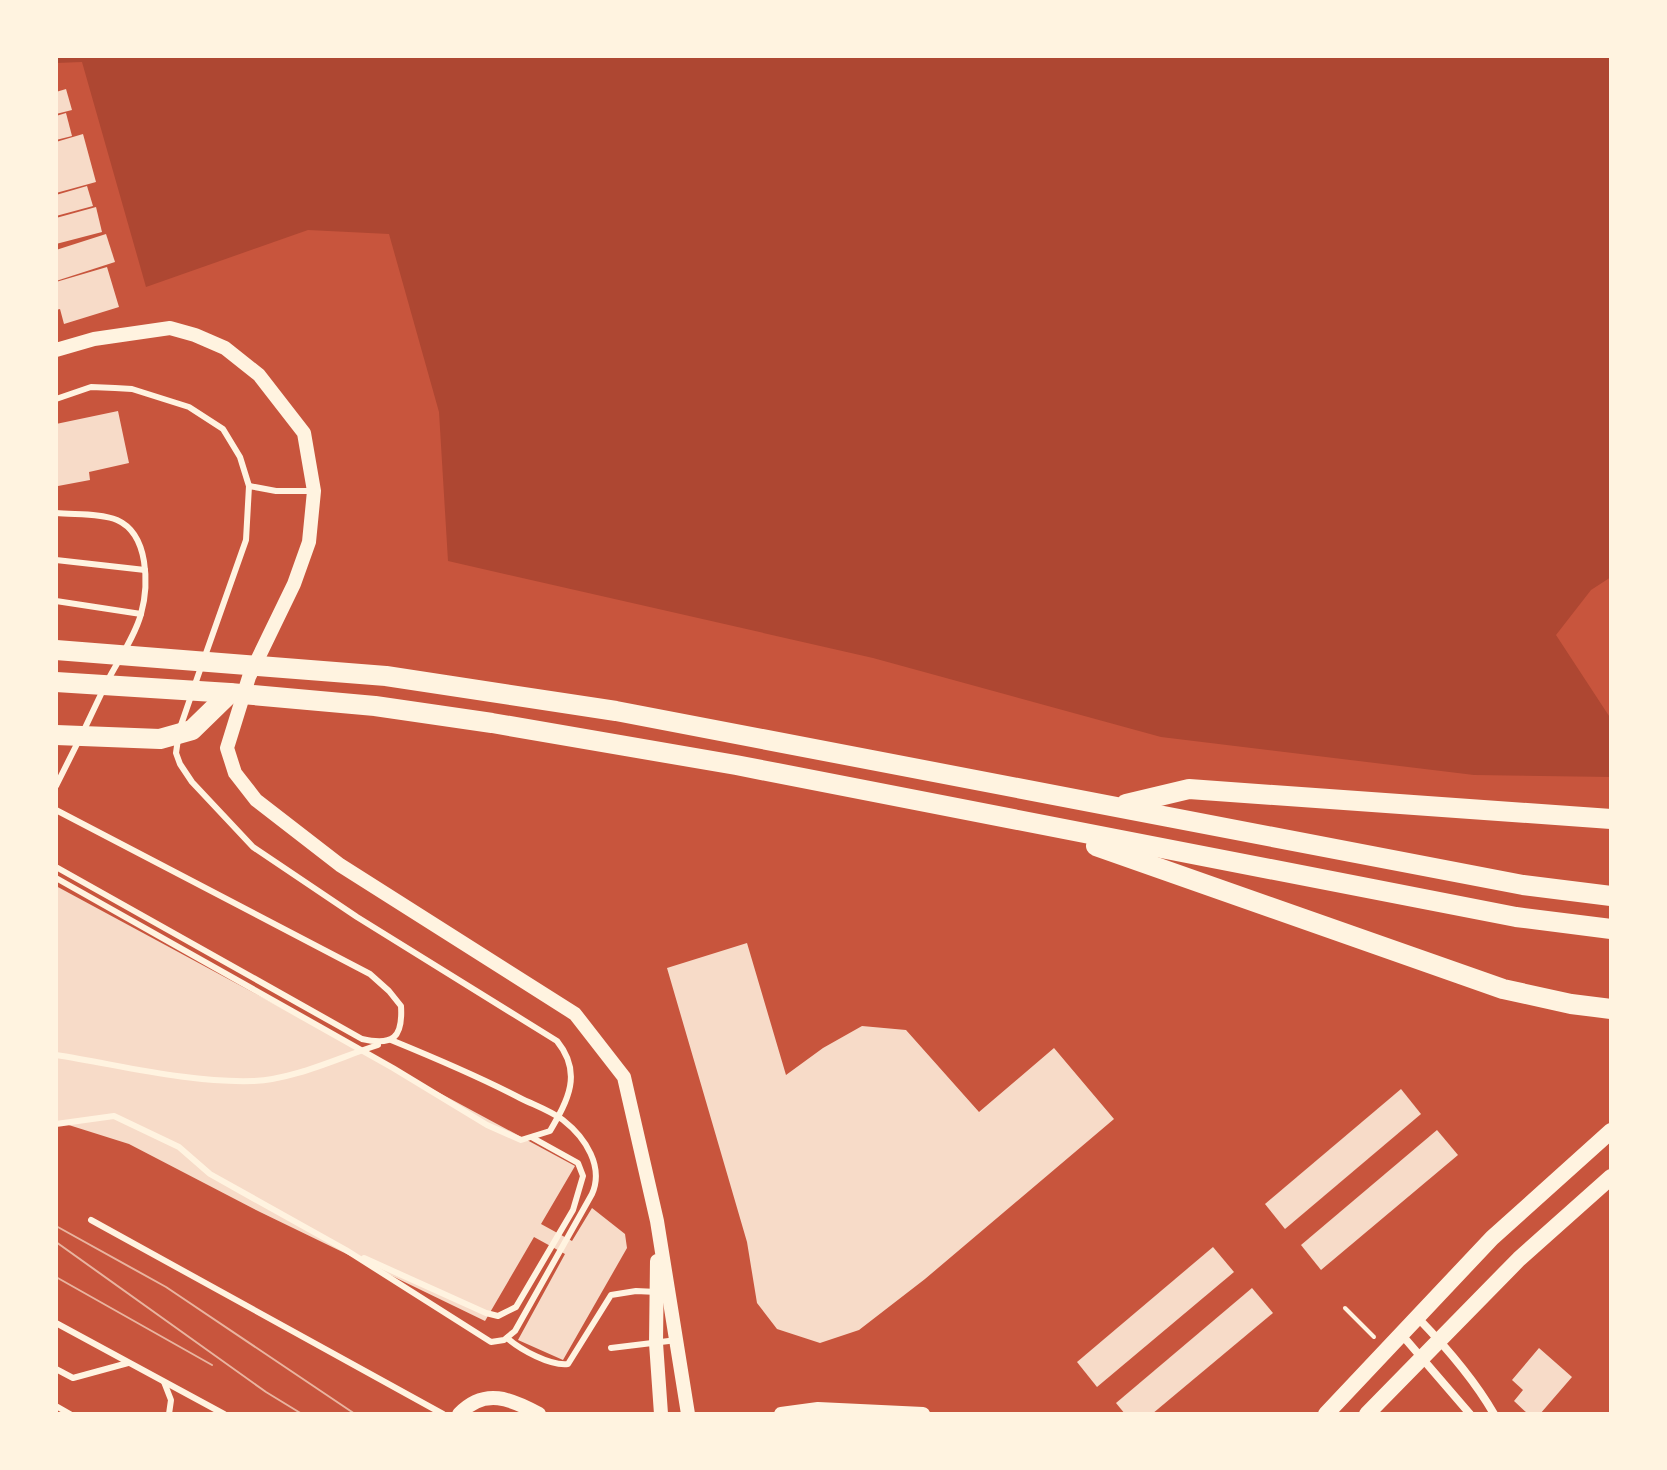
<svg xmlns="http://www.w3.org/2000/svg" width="1667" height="1470" font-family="'PT Sans Narrow',sans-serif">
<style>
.green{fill:#ae4732}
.building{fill:#f7dbc8}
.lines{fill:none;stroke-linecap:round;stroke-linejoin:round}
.path{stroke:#fff3e0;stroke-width:4}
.service{stroke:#fff3e0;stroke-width:6}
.minor{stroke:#fff3e0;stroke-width:8}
.tertiary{stroke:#fff3e0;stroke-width:14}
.secondary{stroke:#fff3e0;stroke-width:16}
.trunk{stroke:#fff3e0;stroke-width:20}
.tram{stroke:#e9b49f;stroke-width:2}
</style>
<rect width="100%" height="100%" fill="#c8553d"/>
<polygon class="green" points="56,56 1611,56 1611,577 1591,590 1556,635 1611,719 1611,777 1474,775 1161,737 873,658 448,561 439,412 389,234 308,230 146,287 82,62 56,63"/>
<g class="building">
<polygon points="66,89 72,110 56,114 56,92"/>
<polygon points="66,113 72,136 56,140 56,116"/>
<polygon points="83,134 96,182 56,193 56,142"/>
<polygon points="87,186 93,206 56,216 56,195"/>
<polygon points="96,207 102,232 56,244 56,218"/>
<polygon points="106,234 115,262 56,281 56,250"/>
<polygon points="107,267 119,307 64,324 60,309 56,310 56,282"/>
<polygon points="118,411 129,463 89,472 90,480 58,486 56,478 56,424"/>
<polygon points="56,886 575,1166 541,1224 572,1241 592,1208 625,1234 627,1248 563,1360 518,1340 565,1254 534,1237 485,1321 260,1212 129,1144 56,1121"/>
<polygon points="747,943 786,1075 823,1048 862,1026 906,1030 979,1112 1054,1048 1114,1119 925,1279 859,1330 820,1343 777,1329 757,1303 747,1242 667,968"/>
<polygon points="1401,1089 1421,1114 1285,1229 1265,1204"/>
<polygon points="1437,1130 1458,1155 1321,1270 1301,1245"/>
<polygon points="1213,1247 1234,1272 1097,1387 1077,1362"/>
<polygon points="1252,1288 1273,1313 1152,1414 1125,1414 1116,1403"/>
<polygon points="1539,1348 1572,1377 1540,1414 1528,1414 1514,1401 1523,1390 1512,1380"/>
</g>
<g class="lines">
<polyline class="path" points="1345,1308 1374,1337"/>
<g class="service">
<polyline points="56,399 91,387 115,388 132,389 189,407 223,429 240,457 249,486 246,540 205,656"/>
<polyline points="249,486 276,491 314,491"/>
<path d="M56 513C74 515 100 513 117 520 149 534 149 585 141 614 135 636 119 659 108 680"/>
<polyline points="56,560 145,570"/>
<polyline points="56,601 141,614"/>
<polyline points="180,728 201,667"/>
<polyline points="84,730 103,690"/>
<polyline points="56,786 79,740"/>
<path d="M56 810 370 974 389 991 401 1006C403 1038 393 1046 362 1039L56 867"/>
<path d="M56 878 393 1068 487 1125 521 1140 550 1131C568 1100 583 1073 557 1041L357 917 253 847 192 782 180 764 176 753 178 739"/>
<path d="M56 1055C120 1065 188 1083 253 1081 293 1080 340 1057 378 1045"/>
<path d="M56 1124 114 1116 179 1147 210 1174 346 1250 491 1342 504 1340 515 1331 592 1194C604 1167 586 1138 563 1120 551 1111 534 1105 520 1098 478 1076 435 1058 391 1040"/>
<polyline points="91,1220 443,1414"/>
<polyline points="364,1258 486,1313 498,1316 516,1307 573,1210 583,1176 578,1163 533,1138"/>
<polyline points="56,1323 224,1414"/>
<path d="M507 1338C521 1350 550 1366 568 1364L611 1295 636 1291 657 1292"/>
<polyline points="611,1348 677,1340"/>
<polyline points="56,1369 73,1378 128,1363"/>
<polyline points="164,1382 171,1400 169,1414"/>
<polyline points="56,1406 70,1414"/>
</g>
<g class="minor">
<path d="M1418 1318C1446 1347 1474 1379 1494 1414"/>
<polyline points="1402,1335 1470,1414"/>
</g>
<g class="tertiary">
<polyline points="56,350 94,339 170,328 195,335 225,348 259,375 304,433 314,491 309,542 294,584 249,677 227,748 235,773 256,800 340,865 575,1014 624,1077 657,1221 688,1414"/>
<polyline points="657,1261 656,1343 661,1414"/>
<path d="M459 1414C485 1387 511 1399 539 1414"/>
<polyline points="781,1414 818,1409 923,1414"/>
</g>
<g class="secondary">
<polyline points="1326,1414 1492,1238 1611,1131"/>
<polyline points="1367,1414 1519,1259 1611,1177"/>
</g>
<g class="trunk">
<polyline points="56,650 386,676 616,711 1523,885 1611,896"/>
<polyline points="56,682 230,693 375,706 492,723 736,765 1516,917 1611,929"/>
<polyline points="56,735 160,739 192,730 230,693"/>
<polyline points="1126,804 1189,789 1611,819"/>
<polyline points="1096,846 1503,989 1571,1004 1611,1009"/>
</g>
<g class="tram">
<polyline points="56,1226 166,1287 355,1414"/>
<polyline points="56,1242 266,1392 302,1414"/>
<polyline points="56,1277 212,1365"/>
</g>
</g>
<rect width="1667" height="1470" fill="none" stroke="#fff3e0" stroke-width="116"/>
</svg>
